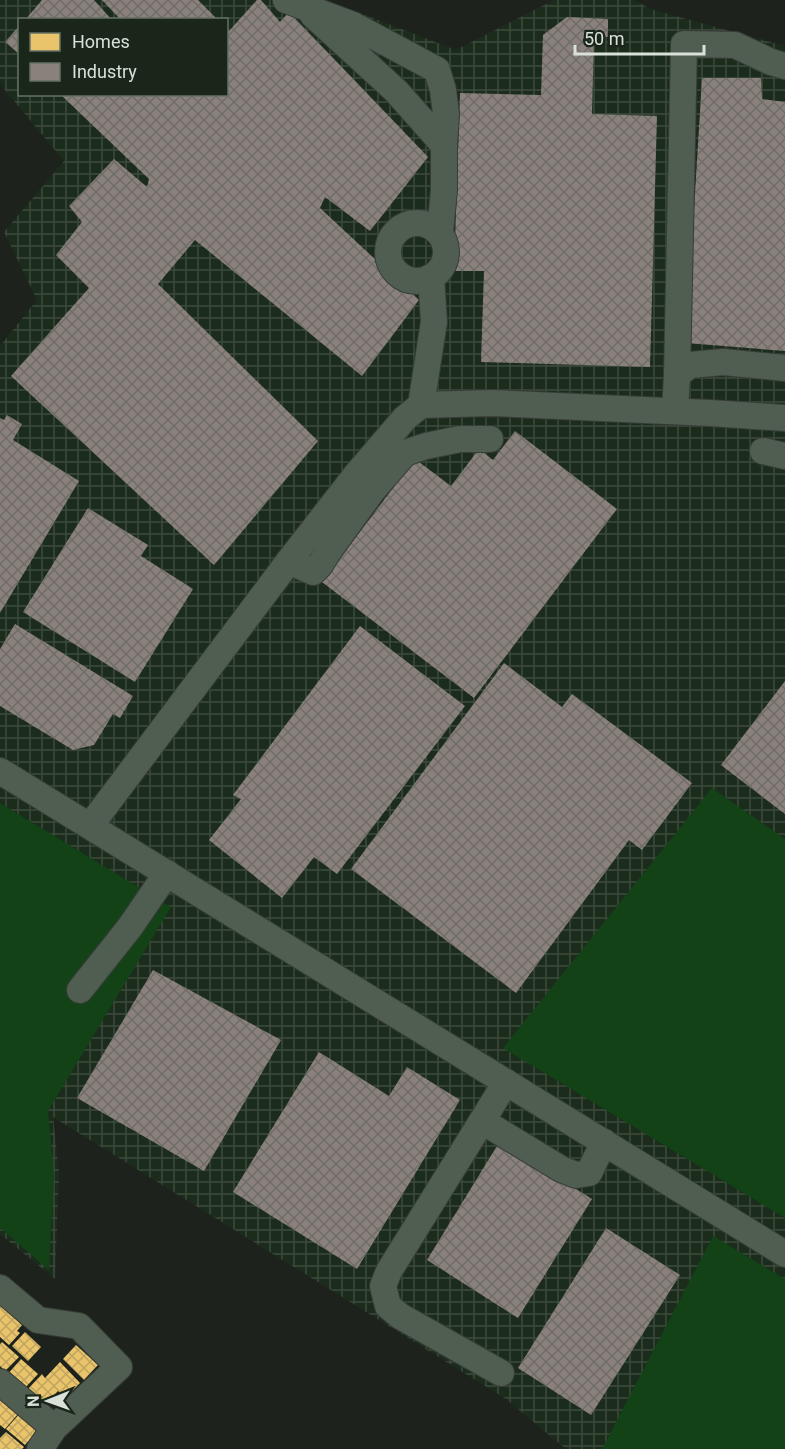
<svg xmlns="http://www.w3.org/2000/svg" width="785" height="1449" font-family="Roboto,sans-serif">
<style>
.industrial{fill:url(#industrial-grid);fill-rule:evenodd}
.green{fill:#124216}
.homes{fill:url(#homes-cross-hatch)}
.industry{fill:url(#industry-cross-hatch)}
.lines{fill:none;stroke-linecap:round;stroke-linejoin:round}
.minor-casing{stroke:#383d37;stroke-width:28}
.minor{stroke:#4f5e50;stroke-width:26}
</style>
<defs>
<pattern id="industrial-grid" width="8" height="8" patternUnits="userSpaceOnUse" patternTransform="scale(1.5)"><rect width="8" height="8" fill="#1c2c1c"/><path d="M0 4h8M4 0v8" fill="none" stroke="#3c4a3c"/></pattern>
<pattern id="homes-cross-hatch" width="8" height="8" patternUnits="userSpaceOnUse" patternTransform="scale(1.5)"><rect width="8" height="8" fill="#e9c46a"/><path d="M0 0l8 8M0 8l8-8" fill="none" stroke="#bfa460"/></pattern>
<pattern id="industry-cross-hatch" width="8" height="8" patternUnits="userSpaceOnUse" patternTransform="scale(1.5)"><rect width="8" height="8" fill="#8a817c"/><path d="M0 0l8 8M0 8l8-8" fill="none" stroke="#706c67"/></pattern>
</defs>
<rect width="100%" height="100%" fill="#1d231c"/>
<path class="industrial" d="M1 0H326L456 50 554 0H635L650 9 785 46V1449H566L506 1399 53 1117 59 1173 55 1279 0 1234V346L37 300 4 232 64 161 0 84V1ZM20 20H226V94H20Z"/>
<g class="green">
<polygon points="712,788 785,839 785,1218 503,1048"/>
<polygon points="0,803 171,907 48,1111 54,1176 49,1270 0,1228"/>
<polygon points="713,1236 785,1279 785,1449 602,1449"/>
</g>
<g class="homes">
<polygon points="0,1305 22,1325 17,1331 20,1333 9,1345 0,1337"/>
<polygon points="25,1332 41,1347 28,1361 12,1346"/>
<polygon points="2,1342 19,1357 5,1371 0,1366 0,1344"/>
<polygon points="76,1345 98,1365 84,1380 63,1359"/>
<polygon points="21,1359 38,1374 25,1388 6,1376"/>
<polygon points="60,1362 80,1383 65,1398 58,1391 44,1405 25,1392 42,1374 45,1378"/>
<polygon points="0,1397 11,1403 8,1407 18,1414 5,1429 0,1425"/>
<polygon points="22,1411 31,1419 28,1423 37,1431 25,1445 6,1429"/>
<polygon points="6,1432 24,1447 22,1449 0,1449 0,1438"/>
</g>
<g class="industry">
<polygon points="42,0 94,0 112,20 25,20"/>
<polygon points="102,0 198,0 218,20 121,20"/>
<polygon points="257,0 261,0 280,22 289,12 428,157 370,231 325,197 320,208 419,300 362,376 195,240 158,284 318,441 214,565 11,376 89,288 56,255 82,222 69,206 114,159 147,187 149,179 60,94 226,94 226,28 229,31"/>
<polygon points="567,17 608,19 608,37 594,36 592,114 657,116 650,367 481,362 484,271 454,271 460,93 541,95 543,35"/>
<polygon points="20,25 20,55 5,42"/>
<polygon points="702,78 761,78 762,99 785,102 785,351 686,343"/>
<polygon points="7,415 22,424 13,440 79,481 0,613 0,418 4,420"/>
<polygon points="515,431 617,509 474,698 322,582 415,459 451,486 479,449 493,460"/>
<polygon points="88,508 148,545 141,556 193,589 135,682 23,612"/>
<polygon points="15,624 133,696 120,718 113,714 94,745 73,750 0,706 0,649"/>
<polygon points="360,626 465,706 337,874 314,857 282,898 209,840 241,799 233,795"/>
<polygon points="504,663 562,707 572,694 692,783 642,850 629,840 516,993 351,869"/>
<polygon points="785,681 785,814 721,765"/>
<polygon points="153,970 281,1040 204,1171 77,1098"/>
<polygon points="319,1052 389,1096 407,1067 460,1100 357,1269 233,1192"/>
<polygon points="500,1141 592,1199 518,1318 427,1260"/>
<polygon points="606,1228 680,1275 591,1415 518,1368"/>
</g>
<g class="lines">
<g class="minor-casing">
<g id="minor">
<polyline points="286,0 353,25 437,70 443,90 446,114 444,145 444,190 440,233"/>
<polyline points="313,15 396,91 444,145"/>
<circle cx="417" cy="252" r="29"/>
<polyline points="677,375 684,44 735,45 771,62 785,66"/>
<polyline points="421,405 434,322 431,277"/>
<polyline points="675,411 677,375 690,365 723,362 785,368"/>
<polyline points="763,451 785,456"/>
<polyline points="289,561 313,572 320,565 328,552 372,491 405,453 426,446 460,439 490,439"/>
<polyline points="0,771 785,1254"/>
<polyline points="90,826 289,561 356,475 405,418 421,405 492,403 710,413 785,418"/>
<polyline points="80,990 130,927 167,873"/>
<polyline points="482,1121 561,1169 576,1175 589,1173 604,1142"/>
<polyline points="0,1288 38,1320 79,1326 119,1367 54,1428 40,1449"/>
<polyline points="501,1373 400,1316 388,1306 383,1286 389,1271 506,1082"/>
<polyline points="0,1382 54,1428"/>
</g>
</g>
<use href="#minor" class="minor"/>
</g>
<rect x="18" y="18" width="210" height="78" fill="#1a2619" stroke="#667166" stroke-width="1.5"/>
<rect x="30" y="33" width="30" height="18" fill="#e9c46a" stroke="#667166" stroke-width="1.5"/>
<text x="72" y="48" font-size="18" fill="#d9e1d9">Homes</text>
<rect x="30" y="63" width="30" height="18" fill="#8a817c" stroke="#667166" stroke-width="1.5"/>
<text x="72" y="78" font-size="18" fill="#d9e1d9">Industry</text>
<g transform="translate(48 1401) rotate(269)" stroke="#1a2619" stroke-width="4.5" paint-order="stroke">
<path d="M0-4.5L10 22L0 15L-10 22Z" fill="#d9e1d9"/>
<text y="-9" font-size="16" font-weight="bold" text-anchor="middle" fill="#d9e1d9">N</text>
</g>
<path d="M575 45v9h129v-9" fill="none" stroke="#d9e1d9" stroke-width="3"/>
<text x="584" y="45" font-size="18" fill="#d9e1d9" stroke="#1a2619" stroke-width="4.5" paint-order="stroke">50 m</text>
</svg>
